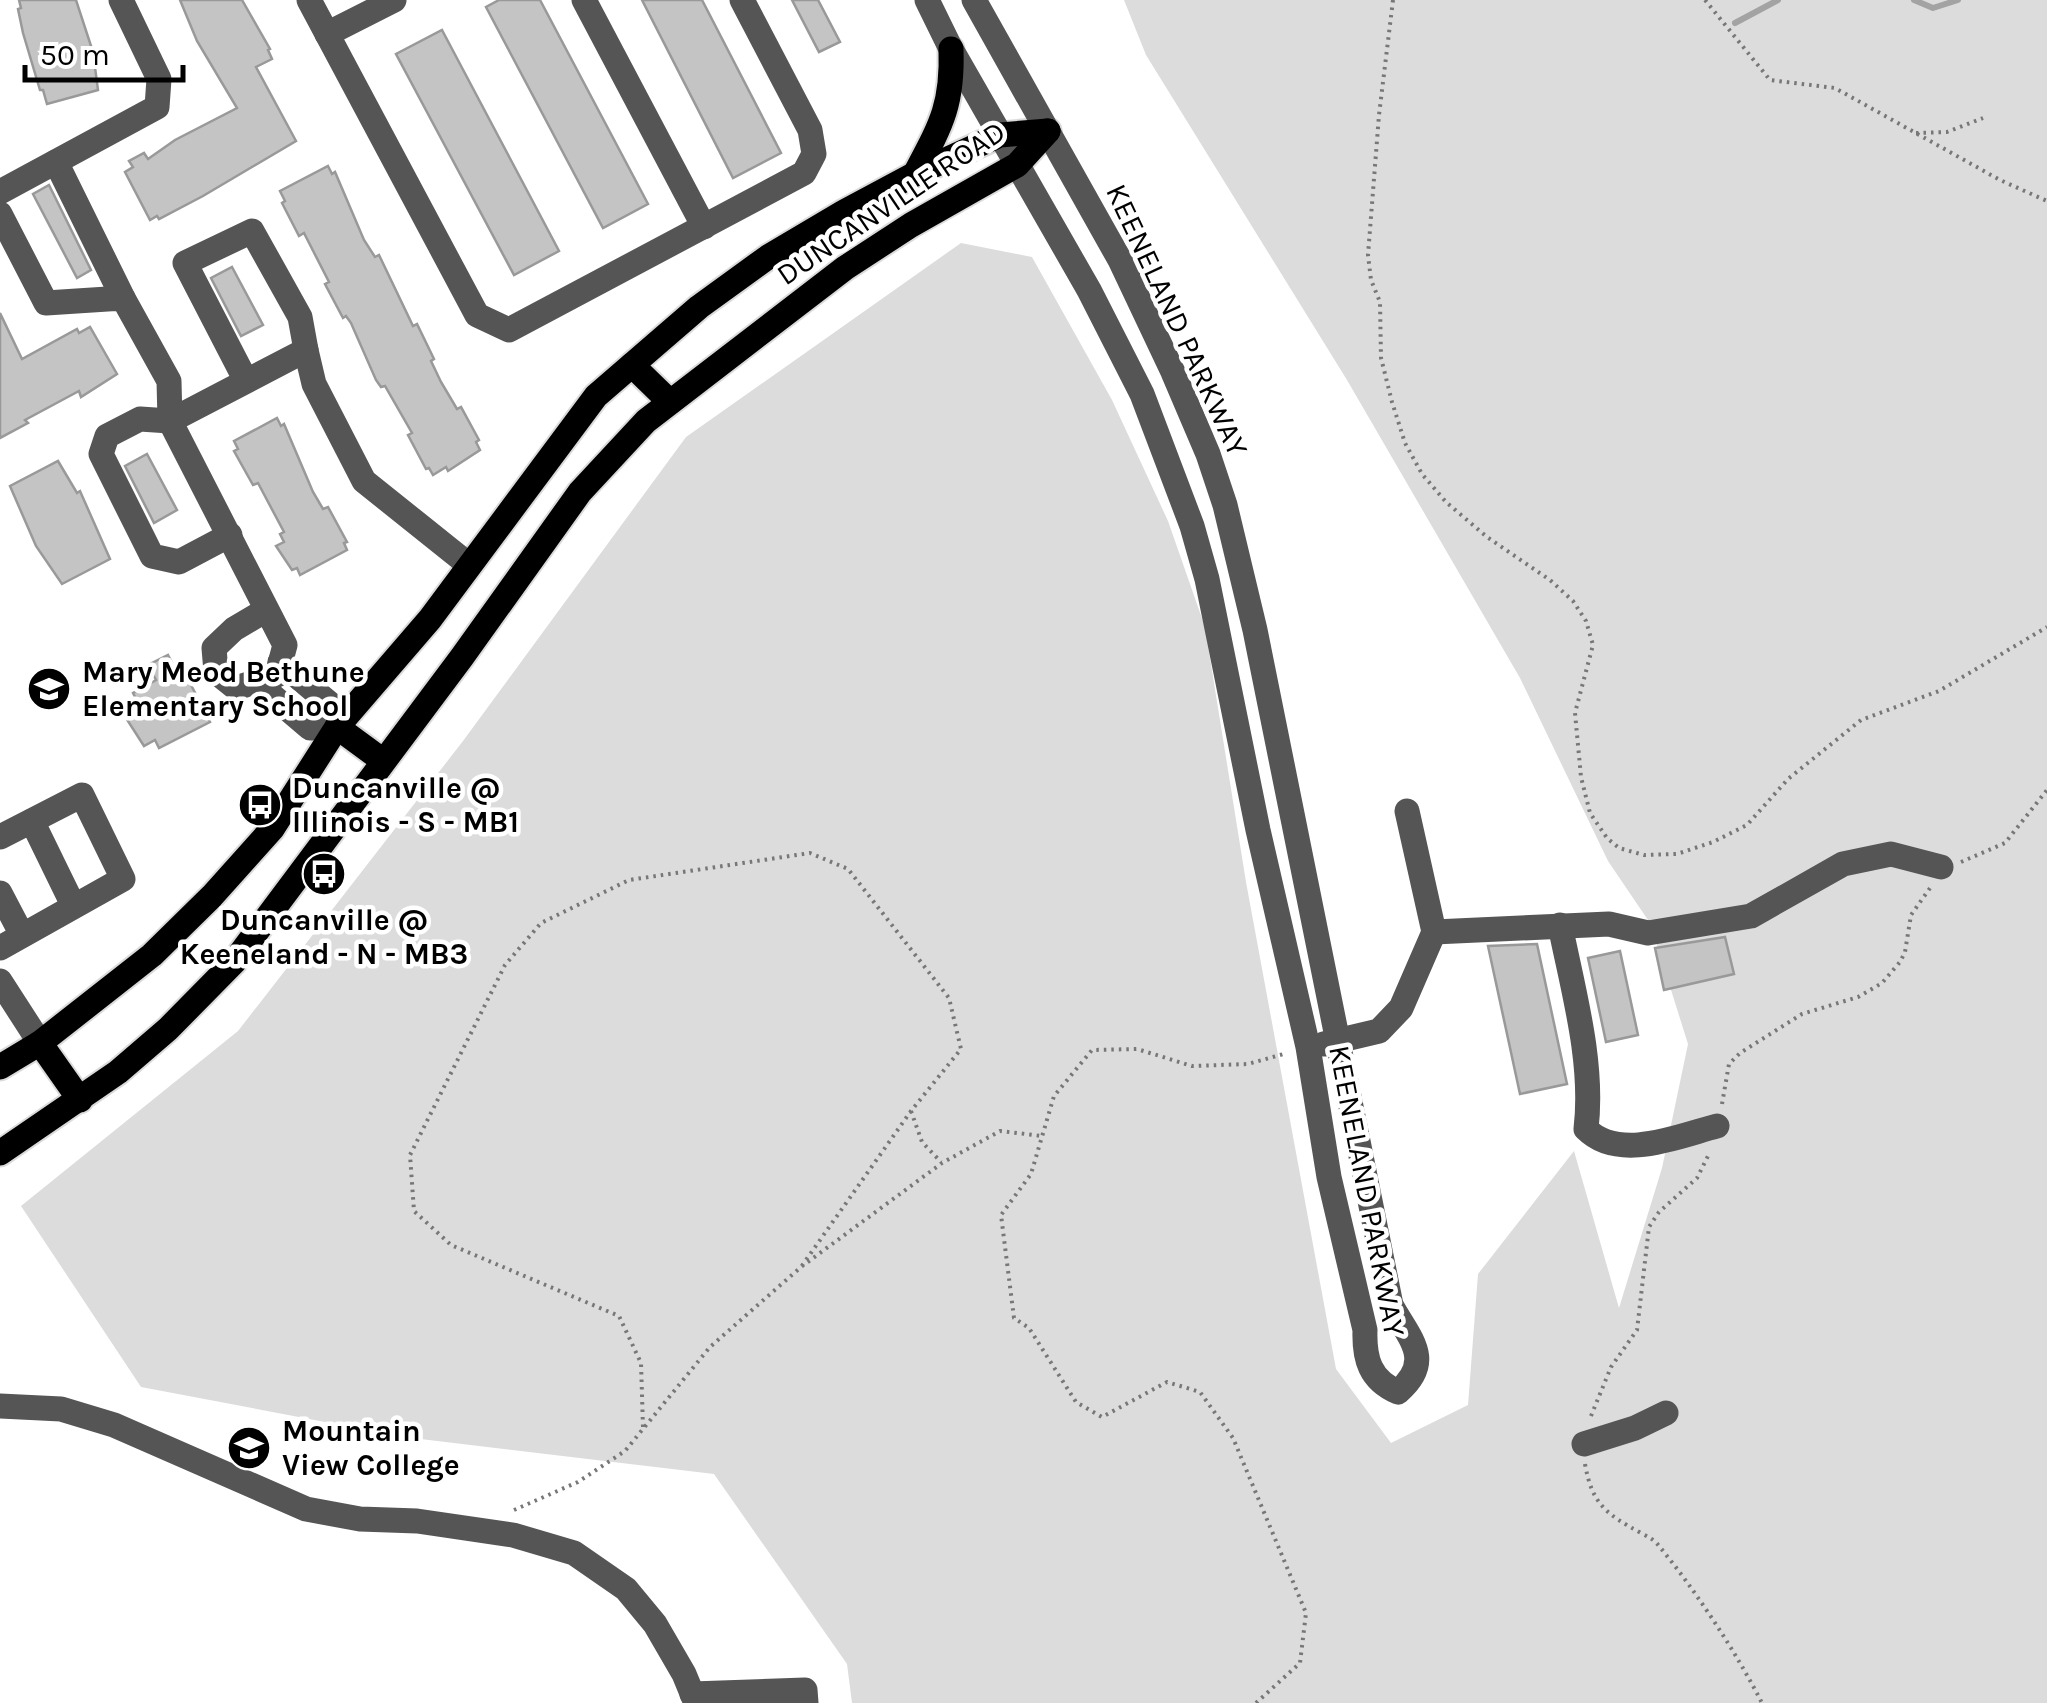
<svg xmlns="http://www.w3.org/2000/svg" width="2047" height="1703" font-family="Karla,sans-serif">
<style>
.green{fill:#dcdcdc}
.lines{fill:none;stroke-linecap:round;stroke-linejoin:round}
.stream{stroke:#a3a3a3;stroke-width:6}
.building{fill:#c4c4c4;stroke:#999;stroke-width:2.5}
.major-casing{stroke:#dbdbdb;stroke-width:29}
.path{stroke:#777;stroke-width:4;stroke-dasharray:2.5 5;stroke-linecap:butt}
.minor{stroke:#555;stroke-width:25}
.major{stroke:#000;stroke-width:25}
.labels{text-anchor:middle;stroke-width:9;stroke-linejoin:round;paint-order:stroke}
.street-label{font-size:30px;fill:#000;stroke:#fff}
.poi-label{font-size:30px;font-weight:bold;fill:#000;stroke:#fff;text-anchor:start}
</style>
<rect width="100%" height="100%" fill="#fff"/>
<polygon class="green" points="1124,0 2047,0 2047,1703 852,1703 847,1664 714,1474 404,1437 141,1387 21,1206 238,1031 463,741 686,437 961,243 1032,257 1112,400 1168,521 1205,627 1246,882 1336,1369 1391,1443 1468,1405 1478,1274 1574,1151 1619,1308 1662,1168 1688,1044 1650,923 1608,861 1520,678 1347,380 1146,55"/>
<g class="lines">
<g class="stream">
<polyline points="1914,0 1933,8 1958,0"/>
<polyline points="1735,23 1778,0"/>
</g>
</g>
<g class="building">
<polygon points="19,0 76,0 93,52 98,90 47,104 43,90 40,90 23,33 18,9 21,8"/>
<polygon points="180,0 242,0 270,49 268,50 272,59 256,67 296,141 203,196 159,219 157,216 150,220 125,172 133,167 129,161 144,153 148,159 175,140 237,108 197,41"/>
<polygon points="499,0 540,0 648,204 603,228 486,7"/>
<polygon points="642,0 702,0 781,153 733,178"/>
<polygon points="792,0 818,0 840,42 819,52"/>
<polygon points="442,30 559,251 514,275 396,54"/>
<polygon points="328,166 332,174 335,172 364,240 375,257 379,255 413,326 417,324 434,359 431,361 441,382 457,409 461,407 479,440 476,442 480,450 448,471 446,467 433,475 429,468 426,469 408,435 412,433 385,386 381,387 376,380 351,323 346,316 343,318 325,284 329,282 304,233 299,236 282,203 285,201 280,191"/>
<polygon points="49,185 91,270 77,278 33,194"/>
<polygon points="232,267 263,325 241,336 211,278"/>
<polygon points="0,313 22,359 77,329 79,333 90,327 117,374 81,397 79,391 25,420 28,423 0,438"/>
<polygon points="277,418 281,426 284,424 313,492 323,509 328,507 347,542 344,543 347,550 300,575 297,568 292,570 276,546 284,542 280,534 284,532 258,483 253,485 234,451 238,449 234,441"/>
<polygon points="147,454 177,510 154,523 125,466"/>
<polygon points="58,461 77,493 80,491 110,559 62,584 36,546 10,486"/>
<polygon points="168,655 176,670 181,668 188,679 210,722 159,748 155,740 144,746 126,718 142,710 133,693 156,680 148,665"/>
<polygon points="1725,937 1734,974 1664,990 1655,948"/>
<polygon points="1537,944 1567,1084 1520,1094 1488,946"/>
<polygon points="1620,951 1638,1035 1606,1042 1588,958"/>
</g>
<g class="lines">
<g class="major-casing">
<g id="major">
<path d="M915 174C941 125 953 105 951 49"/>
<polyline points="632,365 670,402"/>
<polyline points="337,727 382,760"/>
<polyline points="40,1043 80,1100"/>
<polyline points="0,1067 40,1043 152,955 212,896 272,829 337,727 430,619 596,396 699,307 768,257 844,212 915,174 1000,135 1048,131"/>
<polyline points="0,1153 118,1072 168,1029 234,962 462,657 580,492 646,421 845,268 911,225 1017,165 1048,131"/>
</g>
</g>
<g class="path">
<polyline points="1393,0 1379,115 1368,255 1371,280 1380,302 1381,358 1392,402 1405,443 1422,474 1446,502 1487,537 1550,580 1573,601 1586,621 1593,645 1575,713 1581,777 1590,813 1607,838 1619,848 1644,855 1677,854 1713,842 1747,825 1788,779 1861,720 1939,691 2047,627"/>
<polyline points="1705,0 1770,80 1835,88 2000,180 2047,201"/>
<polyline points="1916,133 1947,132 1983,118"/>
<polyline points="1961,862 2005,843 2047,790"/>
<polyline points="1722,1104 1729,1064 1740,1053 1802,1014 1858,997 1882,983 1900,962 1905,952 1911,915 1930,888"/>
<polyline points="911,1111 922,1142 941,1162"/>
<polyline points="1591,1416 1611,1367 1637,1330 1649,1227 1659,1212 1697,1178 1710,1152"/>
<polyline points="643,1427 641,1363 619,1316 451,1245 414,1211 410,1155 505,965 541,923 629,880 810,853 848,869 949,998 961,1049 911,1111 801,1267"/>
<path d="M1585 1464C1592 1504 1606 1514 1641 1533 1648 1537 1654 1539 1659 1546 1696 1591 1736 1652 1762 1703"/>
<polyline points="514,1510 578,1482 625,1451 710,1347 801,1267 942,1163 1000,1131 1042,1136"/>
<polyline points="1256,1703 1300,1663 1306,1613 1233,1438 1200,1392 1167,1382 1102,1417 1076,1402 1029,1328 1014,1318 1001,1215 1031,1174 1054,1096 1092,1050 1137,1049 1192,1066 1248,1064 1287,1053"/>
</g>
<g class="minor">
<polyline points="309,0 477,315 509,330 804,173 814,154 810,130 742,0"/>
<polyline points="584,0 704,227"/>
<path d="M927 0 951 49 1089 290 1142 394 1192 526 1207 579 1258 830 1308 1047 1329 1177 1365 1330C1364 1359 1370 1380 1398 1392 1435 1360 1409 1338 1391 1305L1255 630 1225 505 1208 454 1173 372 1120 260 974 0"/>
<polyline points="327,34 394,0"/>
<polyline points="56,162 123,298"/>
<polyline points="0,192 157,107 159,79 121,0"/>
<polyline points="0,214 46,303 123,298 169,381 170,421 285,645 277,675 236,688 216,672 214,648 234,629 266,610"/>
<polyline points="306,350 314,384 364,481 469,565"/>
<polyline points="230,535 179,562 152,556 101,454 107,436 140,419 170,421 306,350 300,317 252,231 185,263 246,381"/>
<polyline points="256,682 310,728 337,727 329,703 280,662"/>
<polyline points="32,821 73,905"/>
<polyline points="0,837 82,795 123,879 0,948"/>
<polyline points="0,893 22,935"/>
<path d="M1560 925C1573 990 1594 1062 1586 1129 1619 1162 1679 1136 1717 1126"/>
<polyline points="1434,932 1609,924 1648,933 1751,916 1843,864 1891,854 1941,867"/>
<polyline points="0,981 40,1043"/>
<polyline points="1324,1044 1379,1031 1401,1008 1434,932 1407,811"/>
<polyline points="0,1406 61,1409 114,1425 306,1509 360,1519 417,1521 513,1535 574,1553 626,1589 655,1624 684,1674 696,1703"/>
<polyline points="1584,1444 1635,1428 1666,1413"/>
<polyline points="692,1694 805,1690 806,1703"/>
</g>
<use href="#major" class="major"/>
</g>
<defs>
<g id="school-disc" transform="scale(2.25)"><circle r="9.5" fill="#000" stroke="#fff"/><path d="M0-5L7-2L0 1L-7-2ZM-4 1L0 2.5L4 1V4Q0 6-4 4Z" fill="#fff"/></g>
<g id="bus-disc" transform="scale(2.25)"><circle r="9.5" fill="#000" stroke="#fff"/><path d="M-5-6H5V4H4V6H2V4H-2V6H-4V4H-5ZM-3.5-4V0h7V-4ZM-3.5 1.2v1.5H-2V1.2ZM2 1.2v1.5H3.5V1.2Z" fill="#fff"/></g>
<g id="university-disc" transform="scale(2.25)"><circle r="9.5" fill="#000" stroke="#fff"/><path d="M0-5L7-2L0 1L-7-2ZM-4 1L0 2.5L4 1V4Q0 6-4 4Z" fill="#fff"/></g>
</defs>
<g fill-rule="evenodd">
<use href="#school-disc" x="49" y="689"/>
<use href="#bus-disc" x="260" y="805"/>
<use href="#bus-disc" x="324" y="874"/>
<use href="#university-disc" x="249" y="1448"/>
</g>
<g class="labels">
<g class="street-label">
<text transform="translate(891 203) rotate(-34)" y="10">DUNCANVILLE ROAD</text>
<text transform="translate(1177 320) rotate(65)" y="10">KEENELAND PARKWAY</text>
<text transform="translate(1367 1191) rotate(79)" y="10">KEENELAND PARKWAY</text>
</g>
<g class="poi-label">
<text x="82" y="682">Mary Meod Bethune<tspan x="82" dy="34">Elementary School</tspan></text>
<text x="292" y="798">Duncanville @<tspan x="292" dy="34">Illinois - S - MB1</tspan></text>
<text x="324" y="930" text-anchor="middle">Duncanville @<tspan x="324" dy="34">Keeneland - N - MB3</tspan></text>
<text x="282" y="1441">Mountain<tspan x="282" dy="34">View College</tspan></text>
</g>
</g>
<path d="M25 65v15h158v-15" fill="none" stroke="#000000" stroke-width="5"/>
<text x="40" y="65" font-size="30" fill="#000000" stroke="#ffffff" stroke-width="8" paint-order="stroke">50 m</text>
</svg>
